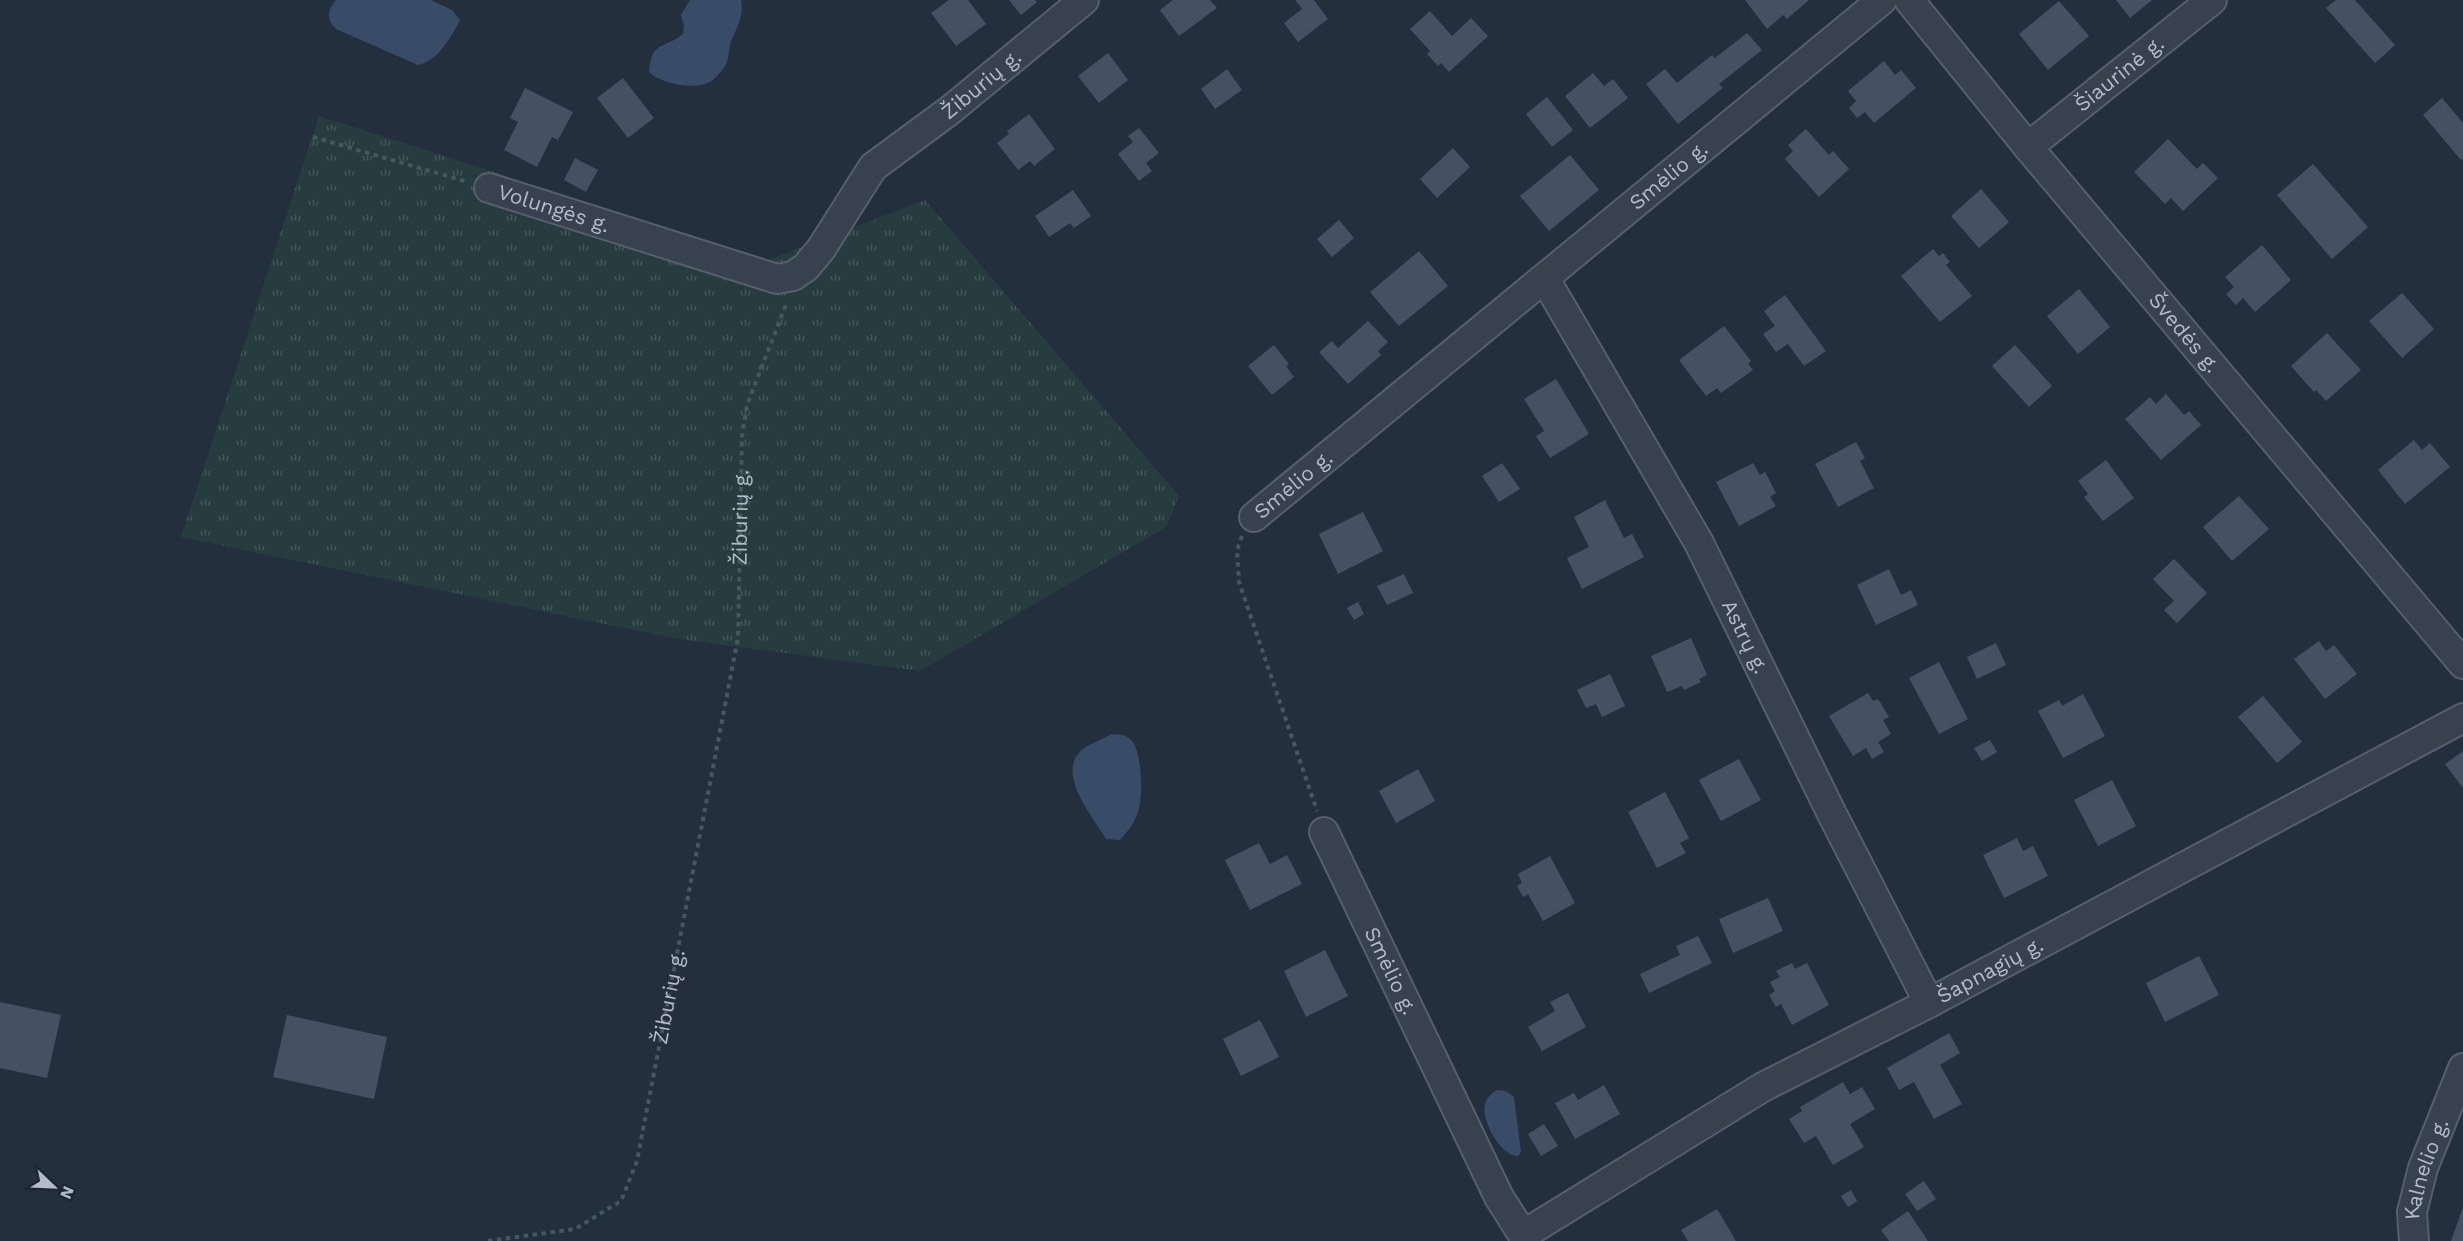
<svg xmlns="http://www.w3.org/2000/svg" width="2463" height="1241" font-family="'Work Sans',sans-serif">
<style>
.grass{fill:url(#grass-tufts)}
.water{fill:#394c67}
.building{fill:#455162}
.lines{fill:none;stroke-linecap:round;stroke-linejoin:round}
.minor-casing{stroke:#565f6c;stroke-width:32}
.path{stroke:#44595c;stroke-width:4;stroke-dasharray:4.5 4.5;stroke-linecap:butt}
.minor{stroke:#38414e;stroke-width:28}
.labels{text-anchor:middle;stroke-width:4.5;stroke-linejoin:round;paint-order:stroke}
.street-label{font-size:21px;fill:#b4bcc9;stroke:#1d2633}
</style>
<defs>
<pattern id="grass-tufts" width="24" height="20" patternUnits="userSpaceOnUse" patternTransform="scale(1.5)"><rect width="24" height="20" fill="#263c3f"/><path d="M3 7l-1-3M5 7V3M7 7l1-3M15 17l-1-3M17 17v-4M19 17l1-3" fill="none" stroke="#435659"/></pattern>
</defs>
<rect width="100%" height="100%" fill="#242f3e"/>
<polygon class="grass" points="319,116 769,260 925,200 1179,496 1166,527 920,671 678,639 181,537"/>
<g class="water">
<path d="M336 0H431L452 10 460 20C451 37 438 61 418 65L336 29C326 20 327 10 336 0Z"/>
<path d="M690 0H741C744 15 738 25 732 39 728 47 730 58 725 66 721 72 713 82 705 84 690 89 660 83 649 72 651 41 664 49 683 34L684 26 681 15Z"/>
<path d="M1112 734C1119 735 1125 734 1130 739 1142 749 1143 793 1139 808 1136 821 1129 830 1120 840L1106 839C1093 817 1054 772 1083 749 1091 743 1103 739 1112 734Z"/>
<path d="M1497 1090 1506 1091 1514 1097 1521 1152 1518 1156C1501 1157 1481 1120 1485 1105 1486 1098 1491 1094 1497 1090Z"/>
</g>
<g class="building">
<polygon points="949,0 968,0 986,24 956,46 931,13"/>
<polygon points="1009,0 1035,0 1037,2 1021,15"/>
<polygon points="1173,0 1210,0 1217,8 1179,36 1160,10"/>
<polygon points="1295,0 1314,0 1328,19 1298,42 1284,23 1302,9"/>
<polygon points="1745,0 1809,0 1787,19 1783,15 1767,29"/>
<polygon points="2116,0 2152,0 2130,18"/>
<polygon points="2336,0 2355,0 2395,45 2375,63 2326,8"/>
<polygon points="2059,1 2089,36 2048,70 2019,34"/>
<polygon points="1430,11 1452,36 1471,18 1488,36 1449,72 1441,63 1438,66 1427,54 1430,51 1410,29"/>
<polygon points="1747,33 1762,50 1719,84 1723,88 1678,124 1646,84 1665,69 1677,83 1712,55 1715,58"/>
<polygon points="1108,53 1128,80 1099,103 1078,76"/>
<polygon points="1884,61 1895,75 1901,70 1916,88 1874,123 1865,112 1857,118 1849,108 1856,101 1848,91"/>
<polygon points="1227,69 1242,90 1215,109 1201,89"/>
<polygon points="1593,73 1604,86 1613,79 1628,98 1590,128 1565,96"/>
<polygon points="623,78 654,118 628,138 597,98"/>
<polygon points="525,88 573,112 558,140 552,137 537,167 504,150 518,122 510,118"/>
<polygon points="1547,97 1573,130 1552,147 1526,114"/>
<polygon points="2442,98 2463,123 2463,158 2461,160 2423,115"/>
<polygon points="1029,114 1055,149 1034,166 1030,161 1018,170 997,143 1009,134 1007,131"/>
<polygon points="1139,128 1159,153 1146,163 1152,171 1139,181 1118,154 1133,142 1128,136"/>
<polygon points="1806,129 1829,155 1833,151 1849,169 1819,197 1785,159 1793,151 1788,145"/>
<polygon points="2168,139 2197,169 2203,163 2218,178 2183,211 2171,198 2165,204 2134,172"/>
<polygon points="1453,148 1470,167 1437,198 1420,179"/>
<polygon points="1570,155 1599,190 1549,231 1520,196"/>
<polygon points="575,158 598,170 586,192 564,180"/>
<polygon points="2313,164 2368,227 2332,259 2277,195"/>
<polygon points="1981,189 2009,222 1979,248 1951,216"/>
<polygon points="1073,190 1091,216 1074,228 1070,223 1049,237 1035,216"/>
<polygon points="1339,220 1354,238 1332,257 1317,239"/>
<polygon points="2262,245 2291,280 2255,312 2243,298 2236,305 2226,294 2234,287 2225,277"/>
<polygon points="1933,249 1939,256 1943,253 1950,262 1946,265 1972,296 1940,322 1901,276"/>
<polygon points="1419,251 1448,286 1399,326 1370,292"/>
<polygon points="2079,289 2110,327 2078,354 2047,316"/>
<polygon points="2402,293 2434,329 2402,358 2369,321"/>
<polygon points="1785,295 1826,351 1804,366 1788,344 1776,352 1763,334 1775,326 1764,311"/>
<polygon points="1368,321 1388,342 1378,351 1381,355 1348,384 1319,352 1332,341 1338,348"/>
<polygon points="1724,326 1751,361 1748,364 1753,370 1721,393 1717,388 1706,396 1679,360"/>
<polygon points="2327,333 2361,370 2326,401 2316,390 2314,392 2291,366"/>
<polygon points="1274,345 1289,364 1286,366 1294,377 1272,395 1248,366"/>
<polygon points="2015,345 2052,386 2029,407 1992,366"/>
<polygon points="1556,379 1589,434 1550,458 1536,436 1544,431 1524,399"/>
<polygon points="2166,394 2184,415 2189,411 2201,425 2161,460 2125,419 2150,397 2156,404"/>
<polygon points="2414,440 2422,450 2430,443 2450,467 2405,504 2378,470"/>
<polygon points="1856,442 1865,458 1860,461 1874,488 1838,507 1815,464"/>
<polygon points="2106,460 2134,498 2103,521 2084,497 2088,494 2078,481"/>
<polygon points="1502,463 1520,489 1499,502 1482,476"/>
<polygon points="1753,463 1760,475 1765,472 1776,493 1770,497 1776,506 1739,526 1716,482"/>
<polygon points="2239,496 2269,529 2232,561 2203,527"/>
<polygon points="1605,500 1624,538 1632,534 1644,557 1582,589 1567,558 1589,547 1574,517"/>
<polygon points="1363,512 1383,551 1338,574 1319,534"/>
<polygon points="2174,559 2207,593 2177,623 2164,610 2174,601 2153,579"/>
<polygon points="1889,569 1901,595 1911,590 1918,605 1876,625 1857,585"/>
<polygon points="1404,574 1413,593 1387,605 1377,586"/>
<polygon points="1358,602 1364,614 1354,620 1347,608"/>
<polygon points="1691,638 1707,675 1699,679 1701,682 1684,690 1682,686 1667,692 1651,656"/>
<polygon points="2319,641 2326,651 2334,645 2357,674 2325,699 2294,659"/>
<polygon points="1996,643 2006,665 1977,679 1967,657"/>
<polygon points="1939,662 1968,719 1939,734 1909,678"/>
<polygon points="1610,674 1625,706 1602,717 1596,704 1586,708 1577,690"/>
<polygon points="1868,693 1873,701 1878,699 1889,717 1883,720 1891,734 1878,742 1884,752 1872,759 1866,748 1853,756 1829,716"/>
<polygon points="2083,694 2105,736 2063,758 2038,711 2059,700 2062,706"/>
<polygon points="2263,696 2302,742 2277,763 2238,717"/>
<polygon points="1990,740 1997,752 1982,761 1974,748"/>
<polygon points="2463,751 2463,788 2445,764"/>
<polygon points="1739,759 1761,800 1721,821 1699,780"/>
<polygon points="1418,769 1435,801 1396,823 1379,791"/>
<polygon points="2112,780 2136,826 2098,846 2074,800"/>
<polygon points="1665,792 1689,838 1680,843 1686,853 1657,868 1628,812"/>
<polygon points="2017,838 2023,851 2033,846 2048,876 2004,898 1983,855"/>
<polygon points="1259,843 1270,864 1287,855 1302,884 1250,910 1225,860"/>
<polygon points="1550,856 1575,903 1543,921 1528,894 1523,897 1517,886 1522,883 1518,874"/>
<polygon points="1768,898 1783,931 1733,953 1719,919"/>
<polygon points="1698,936 1712,963 1649,993 1640,974 1680,955 1676,946"/>
<polygon points="1325,950 1348,996 1306,1017 1284,971"/>
<polygon points="2199,956 2219,995 2165,1022 2146,983"/>
<polygon points="1792,963 1795,969 1807,963 1829,1005 1792,1025 1781,1004 1776,1007 1769,995 1775,991 1770,982 1780,977 1776,971"/>
<polygon points="1568,993 1586,1027 1542,1051 1528,1027 1555,1011 1550,1002"/>
<polygon points="0,1002 61,1015 47,1078 0,1068"/>
<polygon points="287,1015 387,1037 374,1099 273,1077"/>
<polygon points="1260,1020 1279,1057 1241,1076 1223,1039"/>
<polygon points="1949,1033 1960,1053 1940,1065 1962,1104 1934,1119 1914,1082 1899,1090 1887,1068"/>
<polygon points="1843,1082 1850,1094 1862,1087 1875,1109 1850,1124 1864,1147 1833,1165 1816,1136 1804,1143 1789,1119 1802,1111 1800,1107"/>
<polygon points="1604,1085 1620,1114 1575,1139 1555,1103 1574,1093 1578,1100"/>
<polygon points="1544,1124 1558,1146 1541,1156 1528,1134"/>
<polygon points="1924,1181 1936,1199 1917,1211 1905,1194"/>
<polygon points="1851,1190 1857,1201 1848,1207 1841,1196"/>
<polygon points="2463,1207 2463,1241 2451,1241"/>
<polygon points="1717,1209 1736,1241 1688,1241 1681,1230"/>
<polygon points="1908,1211 1928,1241 1889,1241 1881,1230"/>
</g>
<g class="lines">
<g class="minor-casing">
<g id="minor">
<path id="s2" d="M1909 0 2028 147 2463 664"/>
<path id="s3" d="M2028 147 2212 0"/>
<path id="s4" d="M489 188 777 279 793 276 806 267 821 249 873 167 949 111 1084 0"/>
<path id="s5" d="M1545 279 1699 543 1831 812 1929 1003"/>
<path id="s6" d="M1254 517 1882 0"/>
<path id="s7" d="M1324 832 1499 1197 1523 1235 1763 1087 1929 1003 2463 718"/>
<path id="s8" d="M2414 1241 2412 1212 2423 1168 2463 1068"/>
</g>
</g>
<g class="path">
<polyline points="313,137 468,182"/>
<polyline points="1242,536 1237,550 1239,582 1317,811"/>
<path id="s1" d="M488 1241 575 1229 621 1201 637 1161 738 638 742 436 747 405 787 302"/>
</g>
<use href="#minor" class="minor"/>
</g>
<g class="labels">
<g class="street-label">
<text dy="7" stroke="none"><textPath href="#s3" startOffset="117">Šiaurinė g.</textPath></text>
<text dy="7" stroke="none"><textPath href="#s4" startOffset="591">Žiburių g.</textPath></text>
<text dy="7" stroke="none"><textPath href="#s6" startOffset="537">Smėlio g.</textPath></text>
<text dy="7" stroke="none"><textPath href="#s4" startOffset="68">Volungės g.</textPath></text>
<text dy="7" stroke="none"><textPath href="#s2" startOffset="432">Švedės g.</textPath></text>
<text dy="7" stroke="none"><textPath href="#s6" startOffset="51">Smėlio g.</textPath></text>
<text dy="7" stroke="none"><textPath href="#s1" startOffset="838">Žiburių g.</textPath></text>
<text dy="7" stroke="none"><textPath href="#s5" startOffset="410">Astrų g.</textPath></text>
<text dy="7" stroke="none"><textPath href="#s7" startOffset="987">Šapnagių g.</textPath></text>
<text dy="7" stroke="none"><textPath href="#s7" startOffset="154">Smėlio g.</textPath></text>
<text dy="7" stroke="none"><textPath href="#s1" startOffset="352">Žiburių g.</textPath></text>
<text dy="7" stroke="none"><textPath href="#s8" startOffset="74">Kalnelio g.</textPath></text>
</g>
</g>
<g transform="translate(54 1187) rotate(113)" stroke="#1d2633" stroke-width="4.5" paint-order="stroke">
<path d="M0-4.5L10 22L0 15L-10 22Z" fill="#b4bcc9"/>
<text y="-9" font-size="16" font-weight="bold" text-anchor="middle" fill="#b4bcc9">N</text>
</g>
</svg>
